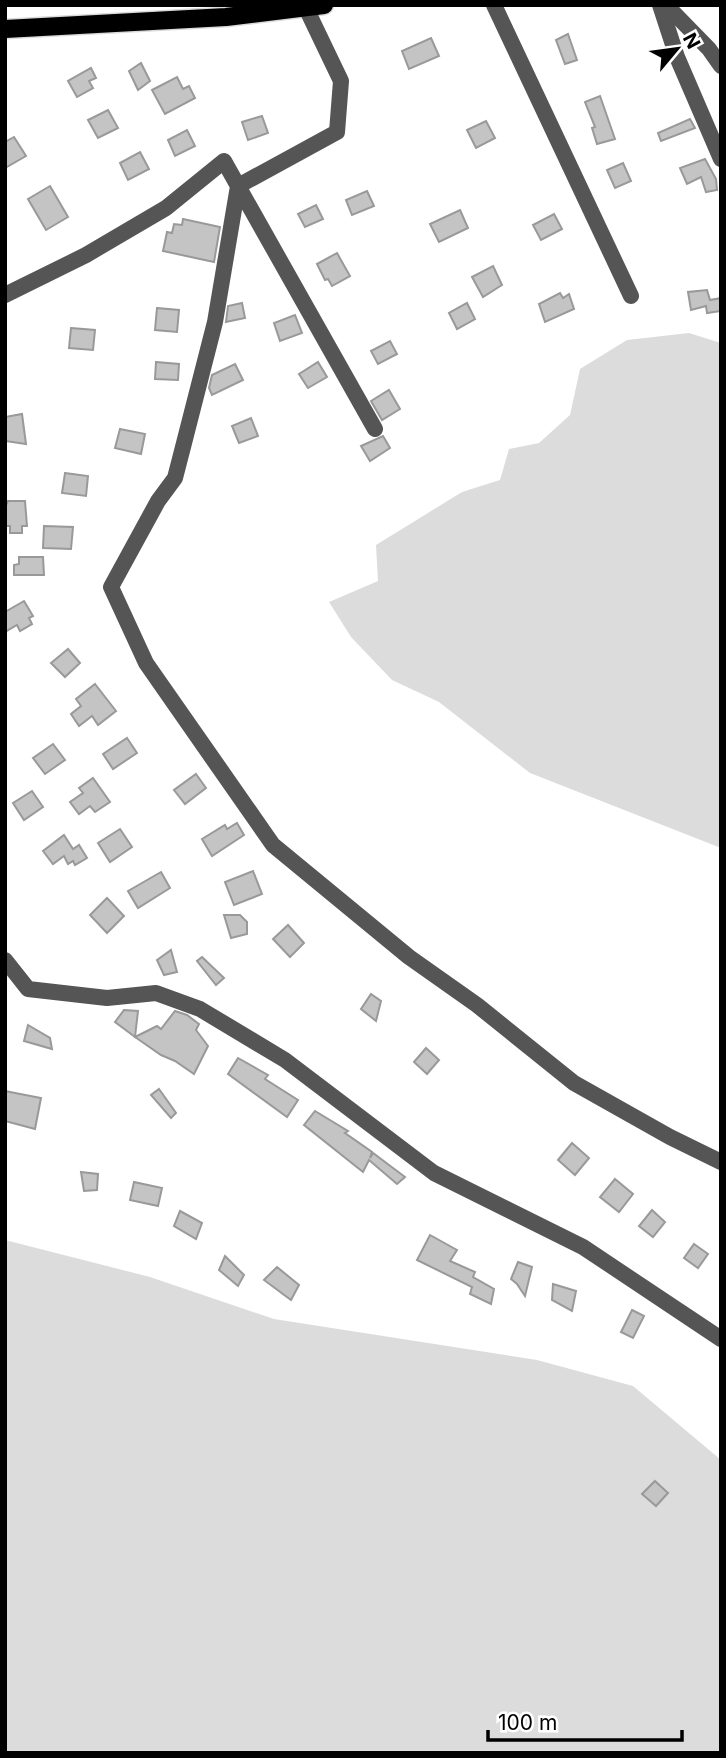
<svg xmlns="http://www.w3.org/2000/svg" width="726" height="1758" font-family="Inter,sans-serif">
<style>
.green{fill:#dcdcdc}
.building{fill:#c4c4c4;stroke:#999;stroke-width:2}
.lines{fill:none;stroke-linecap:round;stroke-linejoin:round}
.major-casing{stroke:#dbdbdb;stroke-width:21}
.minor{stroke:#555;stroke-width:16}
.major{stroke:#000;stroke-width:18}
</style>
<rect width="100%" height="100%" fill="#fff"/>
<g class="green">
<polygon points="689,333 721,343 721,848 530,773 439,702 392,680 351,637 329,602 378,581 376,545 462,492 500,480 509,449 539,443 570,415 580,369 627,340"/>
<polygon points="5,1240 150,1277 274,1319 537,1360 633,1386 721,1460 721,1753 5,1753"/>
</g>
<g class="building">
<polygon points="568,34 577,60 565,64 556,40"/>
<polygon points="431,38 439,56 409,69 402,51"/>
<polygon points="141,63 150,81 138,90 129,71"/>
<polygon points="91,68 96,78 89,81 93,88 77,97 68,81"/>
<polygon points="177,77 183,89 189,86 195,98 165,114 152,90"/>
<polygon points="600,96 615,139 597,144 592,128 595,127 585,102"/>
<polygon points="108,110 118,128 98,138 88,120"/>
<polygon points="262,116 268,133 248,140 242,122"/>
<polygon points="690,119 695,128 661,141 658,133"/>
<polygon points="486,121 495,138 476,148 467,130"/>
<polygon points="187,130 195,146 175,156 168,140"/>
<polygon points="14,137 26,156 5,168 5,142"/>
<polygon points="140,152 149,169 128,180 120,163"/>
<polygon points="705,159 716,179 717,190 706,192 701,177 687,184 680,168"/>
<polygon points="623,163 631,181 615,188 607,170"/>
<polygon points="50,186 68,217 46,230 28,199"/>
<polygon points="367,191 374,206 352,215 346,200"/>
<polygon points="316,205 323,219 305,227 298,214"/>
<polygon points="460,210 468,228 439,242 430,224"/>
<polygon points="554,214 562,229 541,240 533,225"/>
<polygon points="183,219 220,227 214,262 163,251 167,232 172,233 174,224 182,225"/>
<polygon points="337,253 350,276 332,286 328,279 325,280 317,264"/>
<polygon points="493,266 502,285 483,297 472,277"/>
<polygon points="707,290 710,300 721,298 721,311 707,313 706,306 691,310 688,292"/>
<polygon points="560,293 563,298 569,294 574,309 545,322 539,304"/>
<polygon points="242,303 245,318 226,322 228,306"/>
<polygon points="467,303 475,319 457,329 449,313"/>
<polygon points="157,308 179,310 177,332 155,330"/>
<polygon points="295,315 302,333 280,341 274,323"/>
<polygon points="71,328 95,330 93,350 69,348"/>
<polygon points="390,341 397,354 378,364 371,351"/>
<polygon points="156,362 179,364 178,380 155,379"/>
<polygon points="318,362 327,377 308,388 299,374"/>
<polygon points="235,364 243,380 212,395 209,388 212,375"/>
<polygon points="389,390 400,409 382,420 371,401"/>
<polygon points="22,414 26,444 5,441 5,417"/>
<polygon points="251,418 258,436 239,443 232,426"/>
<polygon points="120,429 145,434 141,454 115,448"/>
<polygon points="383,436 390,448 370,461 361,446"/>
<polygon points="65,473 88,476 86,496 62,493"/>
<polygon points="8,501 25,501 27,526 22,526 22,533 10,533 10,526 5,526 5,507"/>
<polygon points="44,526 73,527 71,549 43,548"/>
<polygon points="19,557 43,557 44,575 14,575 14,565 19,564"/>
<polygon points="24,601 33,616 29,618 32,624 20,631 17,625 5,632 5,612"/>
<polygon points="68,649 80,663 65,677 51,663"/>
<polygon points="95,684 116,711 98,725 92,716 79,726 71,714 81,706 76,699"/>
<polygon points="127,738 137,753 113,769 103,754"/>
<polygon points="53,744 65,760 45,774 33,758"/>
<polygon points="196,774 206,788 185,804 174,790"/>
<polygon points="93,778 110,802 95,812 90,806 79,814 70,802 83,793 79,788"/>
<polygon points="32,791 43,807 24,820 13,803"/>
<polygon points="237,823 244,835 212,856 202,839 225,825 227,829"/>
<polygon points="120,829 132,847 110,862 98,843"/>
<polygon points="64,835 73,849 79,845 87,858 75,865 73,861 68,864 64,856 53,864 43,851"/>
<polygon points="253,871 262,894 234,905 225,882"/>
<polygon points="161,872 170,888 138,908 128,891"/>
<polygon points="107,898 124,916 107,933 90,915"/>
<polygon points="224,915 240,915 247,922 247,934 231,938"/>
<polygon points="288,925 304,943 290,957 273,939"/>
<polygon points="171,950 177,972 164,975 157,960"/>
<polygon points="202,957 224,978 216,985 197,961"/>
<polygon points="371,994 381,1001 376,1021 361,1009"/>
<polygon points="124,1010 138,1011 135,1037 115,1022"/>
<polygon points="175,1011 187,1015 199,1024 196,1030 208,1046 194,1074 175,1061 161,1055 135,1037 157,1026 161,1029"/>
<polygon points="28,1025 50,1038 52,1049 24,1041"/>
<polygon points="426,1048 439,1060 427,1074 414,1062"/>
<polygon points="238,1058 268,1075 265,1079 298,1100 287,1117 228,1074"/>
<polygon points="159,1089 176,1113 171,1118 151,1095"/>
<polygon points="5,1091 41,1098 35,1129 5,1121"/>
<polygon points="315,1111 348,1131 345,1133 372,1152 370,1158 373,1153 405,1177 397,1184 369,1160 363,1172 304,1125"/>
<polygon points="572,1143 589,1158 575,1175 558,1160"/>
<polygon points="81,1172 98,1174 97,1190 84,1191"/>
<polygon points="615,1179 633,1194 619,1212 600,1197"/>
<polygon points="134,1182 162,1188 158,1206 130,1200"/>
<polygon points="652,1210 665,1222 653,1237 639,1226"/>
<polygon points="180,1211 202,1223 196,1239 174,1226"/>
<polygon points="430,1235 457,1250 450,1261 475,1272 473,1277 494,1289 491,1304 470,1294 472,1287 417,1260"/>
<polygon points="694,1244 708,1254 698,1268 684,1258"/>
<polygon points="225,1256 244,1275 238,1286 219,1270"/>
<polygon points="518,1262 532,1267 525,1296 517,1284 511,1279"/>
<polygon points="277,1267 299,1285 291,1300 264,1280"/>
<polygon points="553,1284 576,1291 572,1311 552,1300"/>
<polygon points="632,1310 644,1316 633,1338 621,1332"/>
<polygon points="655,1481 668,1493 656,1506 642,1494"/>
</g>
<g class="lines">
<g class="major-casing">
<polyline id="major" points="5,29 226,17 324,5"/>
</g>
<g class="minor">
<polyline points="494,5 631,296"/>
<polyline points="660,5 677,57 721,159"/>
<polyline points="666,5 709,49 721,66"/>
<polyline points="306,8 341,81 337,132 238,186 375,429"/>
<polyline points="5,295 86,255 166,208 224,161 238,186 215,322 183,447 175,478 158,501 111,587 146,663 273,845 409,957 477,1005 574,1083 670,1137 721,1162"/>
<polyline points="5,960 28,989 107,998 156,993 200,1009 285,1060 434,1173 583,1247 721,1339"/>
</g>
<use href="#major" class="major"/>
</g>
<rect width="726" height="1758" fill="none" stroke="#000000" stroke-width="14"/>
<g transform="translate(677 49) rotate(61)" stroke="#ffffff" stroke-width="5" paint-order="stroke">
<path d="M0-5L12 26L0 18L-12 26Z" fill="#000000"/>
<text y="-10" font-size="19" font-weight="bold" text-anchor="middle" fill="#000000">N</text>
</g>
<path d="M488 1730v10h194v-10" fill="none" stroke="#000000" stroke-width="3.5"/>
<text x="498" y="1730" font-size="21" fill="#000000" stroke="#ffffff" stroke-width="5" paint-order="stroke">100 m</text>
</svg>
